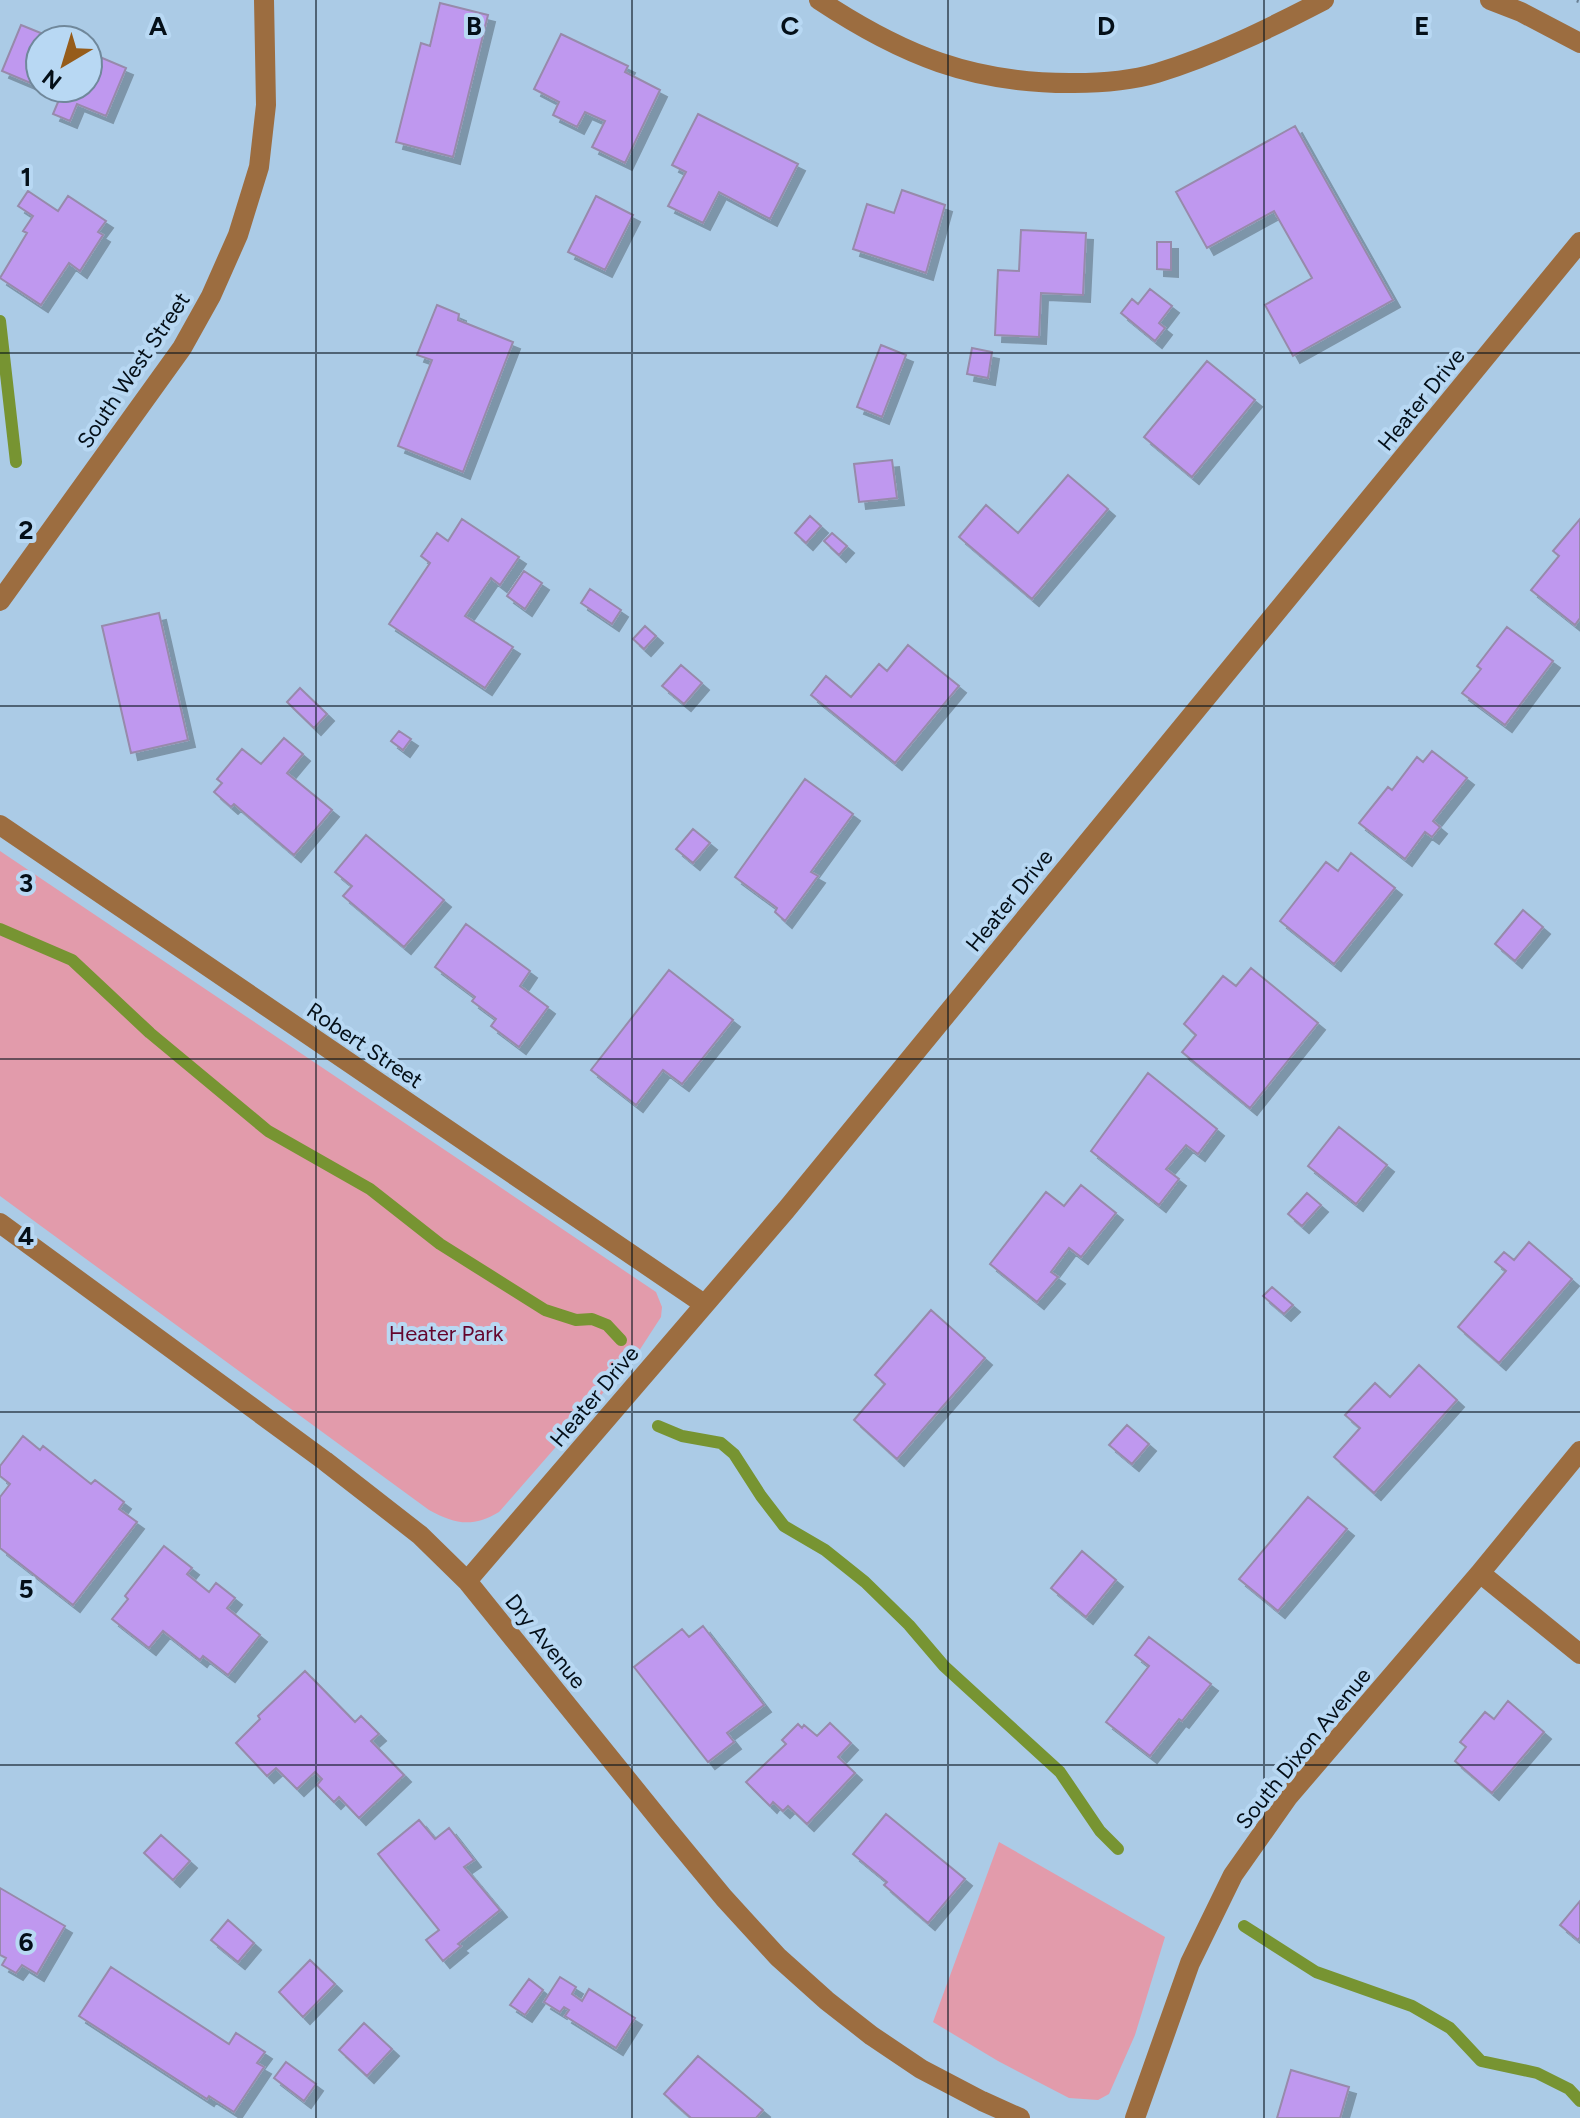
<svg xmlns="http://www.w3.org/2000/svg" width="1580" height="2118" font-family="Figtree,sans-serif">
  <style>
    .green { fill: #e29bab }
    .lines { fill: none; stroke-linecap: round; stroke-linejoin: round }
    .stream { stroke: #779432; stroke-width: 12 }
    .building { fill: #bf98ef; stroke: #978aab; stroke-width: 2; filter: url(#shadow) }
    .path { stroke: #687f93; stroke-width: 5; stroke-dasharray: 2 6; stroke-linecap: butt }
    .minor { stroke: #9c6d40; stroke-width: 20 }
    .grid { fill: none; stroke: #040f18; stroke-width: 2; stroke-opacity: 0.55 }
    .labels { text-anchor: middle; stroke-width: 8; stroke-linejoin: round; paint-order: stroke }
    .street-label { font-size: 22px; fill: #040f18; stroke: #b8d8f3 }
    .park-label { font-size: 22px; fill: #64052d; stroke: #b8d8f3 }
    .grid-label { font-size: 26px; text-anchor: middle; font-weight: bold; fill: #040f18; stroke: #b8d8f3; stroke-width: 8; stroke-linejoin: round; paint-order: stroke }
  </style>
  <defs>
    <filter id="shadow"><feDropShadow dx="7" dy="7" stdDeviation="0" flood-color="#0004"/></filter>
  </defs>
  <rect width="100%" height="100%" fill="#abcbe6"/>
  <!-- green -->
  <path class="green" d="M0 851 656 1292 662 1307 661 1317 637 1354 499 1512C472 1528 455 1524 429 1510L0 1196Z
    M999 1842 1165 1937 1135 2035 1109 2094 1098 2100 1069 2098 998 2061 933 2022Z"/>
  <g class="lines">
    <!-- stream -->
    <path class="stream" d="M0 321 16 462
      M0 929 72 960 150 1033 268 1131 370 1189 440 1244 545 1310 576 1320 592 1319 607 1325 621 1340
      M658 1426 682 1436 721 1443 734 1454 761 1496 784 1526 825 1550 865 1582 909 1625 944 1666 1060 1772 1100 1831 1118 1849
      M1244 1926 1316 1972 1412 2006 1450 2028 1481 2061 1537 2073 1569 2089 1580 2101"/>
  </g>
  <!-- building -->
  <path class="building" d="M440 3 488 15 453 157 396 142 421 43 430 46Z
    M21 25 58 40H40V87L2 71Z
    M561 34 628 66 625 72 660 90 625 163 592 147 605 121 585 112 577 127 553 115 559 102 534 89Z
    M88 52 126 68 106 116 77 104 70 121 53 114 61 95 43 88H88Z
    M698 114 798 164 770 219 719 192 703 223 668 206 686 172 672 165Z
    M1295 126 1393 300 1293 356 1265 305 1312 278 1274 211 1207 248 1176 192Z
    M902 190 945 205 926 273 853 249 867 204 894 213Z
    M28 191 58 211 68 196 106 221 98 232 103 235 80 271 69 263 41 305 0 278 27 233 23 231 33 216 18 206Z
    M596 196 633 215 605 270 568 252Z
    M1021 230 1086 233 1083 295 1041 293 1039 337 995 335 998 270 1019 271Z
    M1157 242H1171V270L1157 269Z
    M1150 289 1172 306 1159 323 1165 328 1155 341 1121 313 1132 299 1138 304Z
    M437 305 459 314 458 320 513 342 463 472 398 446 432 360 417 355Z
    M881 345 906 355 882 417 857 407Z
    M972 348 992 352 988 378 967 374Z
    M1207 361 1255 400 1192 477 1144 437Z
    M892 460 897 498 859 502 854 464Z
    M1068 475 1108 509 1032 599 959 537 986 505 1018 533Z
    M810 516 821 526 806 543 795 533Z
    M462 519 519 557 500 585 491 578 465 616 513 647 485 688 389 624 430 563 421 556 437 533 448 541Z
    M1580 519V618L1575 625 1531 590 1559 556 1553 551Z
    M832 533 847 546 839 555 824 541Z
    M524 571 542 583 525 609 507 596Z
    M590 589 621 610 612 624 581 603Z
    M159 613 188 740 131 753 102 626Z
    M645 626 656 636 644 649 633 639Z
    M1507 627 1553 661 1505 725 1462 693 1481 669 1477 666Z
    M908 645 959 686 895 763 811 695 826 676 851 697 879 664 887 671Z
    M681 665 702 683 684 704 662 686Z
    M300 688 327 714 314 728 287 702Z
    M399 731 411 739 403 750 391 741Z
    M284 738 303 754 287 773 332 810 294 855 234 804 231 807 214 792 222 783 217 779 242 749 261 764Z
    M1432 751 1467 778 1433 821 1440 827 1432 837 1425 832 1405 859 1359 823 1388 787 1392 790 1417 757 1423 762Z
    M805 779 853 814 811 872 818 876 785 921 775 912 777 908 735 877Z
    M693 829 710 843 693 863 676 849Z
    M366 835 444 900 404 947 343 896 352 886 335 872Z
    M1351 853 1395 888 1334 964 1280 921 1326 862 1338 871Z
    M1523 910 1543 927 1515 961 1495 944Z
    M466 924 530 971 520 986 548 1007 519 1047 491 1026 496 1019 472 1001 475 997 435 967Z
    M1251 968 1318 1023 1250 1108 1182 1052 1196 1035 1184 1024 1223 976 1236 986Z
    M669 970 733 1020 682 1084 663 1070 636 1105 591 1070Z
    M1148 1073 1217 1129 1198 1154 1186 1145 1166 1169 1179 1179 1159 1205 1091 1151Z
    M1339 1127 1387 1165 1356 1204 1308 1166Z
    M1081 1185 1116 1213 1081 1257 1069 1248 1051 1272 1058 1277 1037 1302 990 1264 1046 1192 1064 1206Z
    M1307 1193 1321 1205 1302 1226 1288 1214Z
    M1529 1242 1572 1279 1499 1363 1458 1327 1506 1271 1495 1262 1504 1252 1514 1260Z
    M1272 1287 1293 1305 1284 1314 1263 1296Z
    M931 1310 985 1358 897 1459 854 1420 885 1384 875 1375Z
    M1419 1365 1457 1400 1374 1493 1334 1457 1360 1428 1345 1415 1375 1383 1390 1397Z
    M1127 1425 1149 1444 1132 1464 1109 1445Z
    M23 1436 40 1450 43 1446 91 1484 95 1480 124 1502 119 1509 137 1522 73 1605 0 1548V1497L10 1484 0 1476V1466Z
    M1308 1497 1347 1529 1278 1611 1239 1579Z
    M164 1546 192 1568 187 1574 209 1592 216 1583 235 1598 227 1608 260 1635 228 1675 203 1656 200 1660 163 1631 149 1648 112 1619 128 1599 125 1596Z
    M1082 1551 1116 1580 1086 1617 1051 1588Z
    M703 1626 764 1705 727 1733 734 1742 708 1762 634 1667 682 1629 689 1637Z
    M1149 1637 1211 1684 1182 1721 1179 1719 1150 1756 1106 1722 1149 1666 1135 1655Z
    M305 1671 355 1722 361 1716 379 1734 371 1741 404 1775 359 1818 339 1797 334 1802 317 1785 322 1779 315 1772 297 1789 276 1768 267 1776 236 1743 260 1719 258 1716Z
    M1508 1701 1544 1732 1492 1793 1455 1761 1466 1747 1460 1742 1485 1712 1494 1719Z
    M830 1723 851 1743 838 1757 855 1773 807 1824 788 1806 783 1811 773 1802 770 1806 746 1782 786 1744 782 1740 798 1724 802 1728 804 1725 817 1736Z
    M886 1814 965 1879 928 1923 884 1885 887 1882 853 1854Z
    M419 1820 435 1839 449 1828 474 1860 464 1867 500 1910 458 1944 461 1946 443 1961 426 1940 439 1930 378 1854Z
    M161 1835 190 1861 173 1880 144 1853Z
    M0 1888 65 1926 37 1974 22 1965 16 1973 2 1965 6 1958 0 1955Z
    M1580 1901V1937L1578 1940 1560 1925Z
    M228 1920 254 1943 238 1962 211 1940Z
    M310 1960 335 1984 303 2017 279 1992Z
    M111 1967 229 2044 236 2033 265 2052 257 2063 264 2067 234 2112 209 2096 207 2099 79 2016Z
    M560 1977 576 1987 572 1994 582 2001 589 1989 635 2018 616 2048 565 2016 569 2010 564 2007 560 2012 544 2002Z
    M529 1979 543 1990 525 2015 510 2005Z
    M364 2023 392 2049 367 2076 339 2050Z
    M698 2056 763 2110 756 2118H691L664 2094Z
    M286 2062 316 2084 304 2101 274 2078Z
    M1291 2070 1349 2087 1340 2118H1277Z"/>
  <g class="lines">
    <!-- path -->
    <path class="path" d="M1577 0 1580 1"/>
    <!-- minor -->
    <path class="minor" d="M819 0C902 55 973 84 1074 83 1102 83 1130 81 1157 73 1216 55 1270 28 1324 0
      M1490 0 1521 12 1580 43
      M0 601 182 348 211 296 238 235 259 167 266 105 264 0
      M0 825 704 1304
      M0 1223 325 1461 420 1535 467 1581 667 1829 724 1898 778 1957 826 2000 872 2036 921 2069 982 2101 1020 2118
      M1480 1573 1580 1654
      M467 1581 786 1210 1580 242
      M1135 2118 1190 1963 1233 1875 1288 1797 1480 1573 1580 1451"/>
  </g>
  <!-- grid -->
  <path class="grid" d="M316 0V2118M632 0V2118M948 0V2118M1264 0V2118M0 353H1580M0 706H1580M0 1059H1580M0 1412H1580M0 1765H1580"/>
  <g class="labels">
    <!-- street labels -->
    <g class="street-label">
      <text transform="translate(133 370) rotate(-56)" y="8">South West Street</text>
      <text transform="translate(1421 399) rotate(-51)" y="8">Heater Drive</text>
      <text transform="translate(1009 900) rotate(-51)" y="8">Heater Drive</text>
      <text transform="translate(365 1045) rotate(34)" y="8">Robert Street</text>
      <text transform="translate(594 1396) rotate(-50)" y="8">Heater Drive</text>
      <text transform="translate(546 1641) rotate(51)" y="8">Dry Avenue</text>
      <text transform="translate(1303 1748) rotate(-51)" y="8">South Dixon Avenue</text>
    </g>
    <!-- park labels -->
    <g class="park-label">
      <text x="446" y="1341">Heater Park</text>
    </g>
  </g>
  <g class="grid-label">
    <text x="158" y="35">A</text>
    <text x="474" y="35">B</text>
    <text x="790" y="35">C</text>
    <text x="1106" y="35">D</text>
    <text x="1422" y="35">E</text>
    <text x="26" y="186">1</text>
    <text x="26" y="539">2</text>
    <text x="26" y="892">3</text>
    <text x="26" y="1245">4</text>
    <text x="26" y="1598">5</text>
    <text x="26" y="1951">6</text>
  </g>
  <!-- north arrow -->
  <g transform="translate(64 64) rotate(218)"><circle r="38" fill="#b8d8f3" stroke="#70889b" stroke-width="2"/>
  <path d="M0-6L14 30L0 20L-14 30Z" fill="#965c1a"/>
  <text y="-12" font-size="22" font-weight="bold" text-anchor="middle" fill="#040f18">N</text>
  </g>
</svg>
